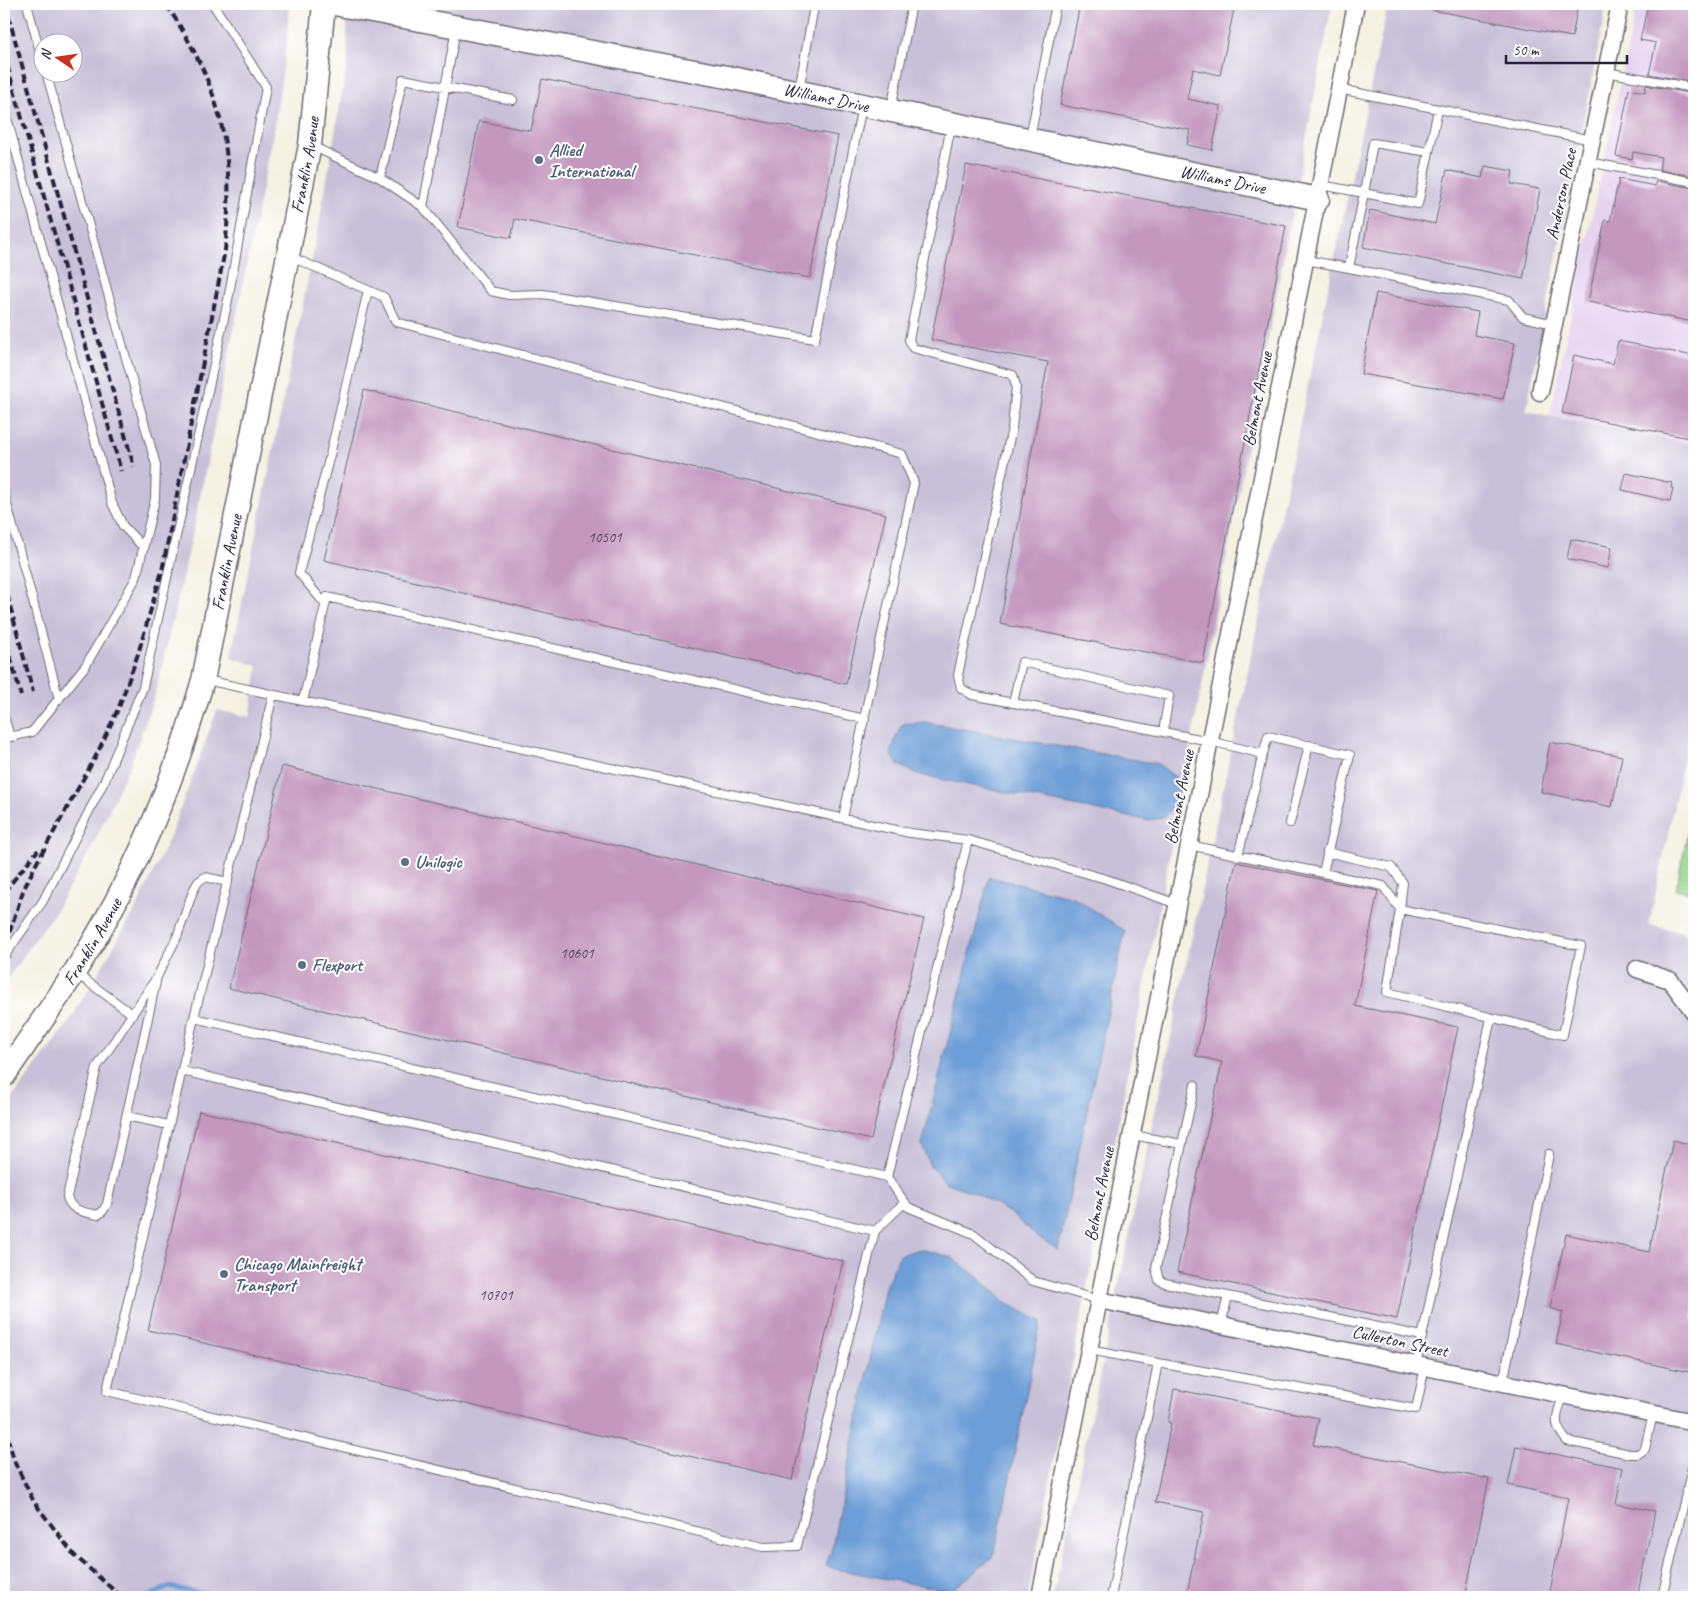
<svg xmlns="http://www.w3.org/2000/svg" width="1698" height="1601" font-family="Caveat,sans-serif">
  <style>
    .built { fill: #e6d3f0 }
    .industrial { fill: #c8c0d8; fill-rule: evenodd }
    .green { fill: #91d087; stroke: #5a7961 }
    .water { fill: #6e9ed7; stroke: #486089 }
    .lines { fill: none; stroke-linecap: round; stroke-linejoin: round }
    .stream { stroke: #6e9ed7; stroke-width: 5 }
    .building { fill: #c397be }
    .lane-casing { stroke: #6c6a75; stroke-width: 10 }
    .street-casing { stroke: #6c6a75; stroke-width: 19 }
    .secondary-casing { stroke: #6c6a75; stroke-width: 25 }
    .lane { stroke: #fff; stroke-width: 8 }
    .street { stroke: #fff; stroke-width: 16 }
    .secondary { stroke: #fff; stroke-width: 22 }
    .rail { stroke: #22223b; stroke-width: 4; stroke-dasharray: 8 4; stroke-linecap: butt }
    .service-dot { fill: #5c6f8a; stroke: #fff; stroke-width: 2 }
    .labels { text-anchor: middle; stroke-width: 4; stroke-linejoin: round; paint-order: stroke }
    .number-label { font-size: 15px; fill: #4a3f5c }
    .street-label { font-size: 18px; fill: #22223b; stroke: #fff }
    .service-label { font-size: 18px; font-weight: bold; fill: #4e5e75; stroke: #fff; text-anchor: start }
  </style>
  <rect width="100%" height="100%" fill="#fff"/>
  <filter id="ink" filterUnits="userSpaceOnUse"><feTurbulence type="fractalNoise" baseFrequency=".02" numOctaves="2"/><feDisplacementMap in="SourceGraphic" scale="10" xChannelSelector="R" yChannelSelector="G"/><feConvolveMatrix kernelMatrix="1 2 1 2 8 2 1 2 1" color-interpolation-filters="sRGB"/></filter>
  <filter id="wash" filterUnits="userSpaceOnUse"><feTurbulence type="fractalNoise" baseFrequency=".0096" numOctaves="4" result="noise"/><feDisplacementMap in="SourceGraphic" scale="20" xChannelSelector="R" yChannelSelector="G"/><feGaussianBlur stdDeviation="1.12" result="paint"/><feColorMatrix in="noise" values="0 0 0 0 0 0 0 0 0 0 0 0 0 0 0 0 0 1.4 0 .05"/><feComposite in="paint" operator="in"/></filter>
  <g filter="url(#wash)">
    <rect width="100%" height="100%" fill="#f4f1e1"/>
    <!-- built -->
    <path class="built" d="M1637 4H1694V445L1550 415Z"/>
    <!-- industrial -->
    <path class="industrial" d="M4 4H289L287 42 273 134 192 537 155 695 130 765 90 851 54 913 7 979 4 995ZM42 42H72V72H42Z
      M346 4H1332L1028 1597H4V1109L69 1022 136 909 171 834 217 710 250 717 258 666 231 657 318 229 348 59Z
      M1388 4H1607L1526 411 1694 445V709L1649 925 1694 935V1597H1053Z"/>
    <!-- green -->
    <path class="green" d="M1694 802V893L1676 889Z"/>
    <!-- water -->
    <path class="water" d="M924 722 1158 764 1174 776 1179 789C1170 812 1171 819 1145 820L920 775 899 765 891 755 896 736 903 724Z
      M989 877 1073 897 1125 931 1058 1250 1035 1235 1010 1213 976 1193 946 1183 930 1166 922 1145Z
      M920 1249 951 1257 981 1280 1008 1304 1041 1321 994 1556 951 1591 835 1569 826 1565 831 1552 885 1287 900 1255Z"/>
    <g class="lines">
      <!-- stream -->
      <path class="stream" d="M148 1597 169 1587 220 1597"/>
    </g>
    <g id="blocks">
      <!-- building -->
      <path class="building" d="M1080 4H1235L1220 75 1193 69 1187 99 1221 106 1212 150 1187 145 1190 130 1060 105Z
        M1432 4H1578L1572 37 1432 10Z
        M1648 4H1694V82L1649 74 1656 43 1640 40Z
        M542 79 838 136 810 278 515 219 511 238 458 227 479 121 531 131Z
        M1646 85 1694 94V176L1659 170 1661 157 1633 152 1632 159 1616 156 1629 89 1645 92Z
        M966 165 1286 226 1203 663 1000 624 1048 362 931 340Z
        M1485 166 1513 171 1511 184 1540 189 1523 279 1363 247 1370 210 1435 224 1447 170 1482 178Z
        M1619 179 1655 186 1656 181 1694 188V322L1588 302 1605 220 1610 221Z
        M1376 293 1478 312 1474 335 1515 343 1503 399 1361 374Z
        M1618 341 1694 356V439L1562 413 1574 355 1613 364Z
        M364 390 886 514 846 684 324 560Z
        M1626 473 1672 483 1671 488H1673L1670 501 1622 490Z
        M1571 539 1612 547 1608 568 1567 559Z
        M1550 742 1622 756 1612 807 1541 792Z
        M282 766 924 919 871 1140 229 988Z
        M1236 862 1378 891 1355 1006 1458 1027 1397 1319 1177 1272 1222 1062 1196 1056Z
        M199 1111 843 1261 792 1480 148 1330Z
        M1673 1140 1694 1145V1373L1556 1344 1563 1312 1550 1308 1566 1234 1649 1252Z
        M1174 1389 1319 1418 1313 1445 1489 1479 1465 1597H1186L1204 1512 1155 1502 1171 1423 1168 1422Z
        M1516 1446 1623 1468 1616 1504 1655 1511 1637 1597H1549L1568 1498 1508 1485Z"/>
    </g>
  </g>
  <g filter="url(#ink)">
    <use href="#blocks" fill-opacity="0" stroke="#6c6a75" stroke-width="1"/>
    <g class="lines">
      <defs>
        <path id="lane" d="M27 4 42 59
          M1606 72 1694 88
          M1339 89 1592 140
          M799 90 814 6 802 4
          M4 107 112 503 123 526 144 548
          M891 109 912 4
          M951 126 909 340 913 348 1013 375 1016 386 1012 428 958 675 961 688 972 695 1210 741 1263 754 1268 736 1350 755 1323 873 1189 845
          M1030 138 1056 4
          M312 146 380 178 423 207 491 291 509 295 543 294 815 339 862 106
          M1429 152 1418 204 1364 193 1349 268 1509 300 1523 317 1554 324
          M1588 162 1694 182
          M380 178 403 79 513 100
          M1321 185 1364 193 1373 143 1429 152 1438 109
          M423 207 456 29
          M289 256 384 297 396 322 902 454 914 483 843 818
          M1306 260 1349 268
          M4 493 59 699
          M325 604 299 573 330 455 368 290
          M206 680 910 833 968 840 1106 879 1177 904
          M273 695 194 1018 887 1177 968 840
          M303 701 327 597 865 719
          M1013 703 1022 662 1169 696 1163 732
          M4 716 10 737 32 732 86 665 136 578 155 499 156 465 46 72
          M1290 823 1309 745
          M1238 856 1263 754
          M1323 873 1383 886 1400 909 1403 883 1391 867 1327 852
          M1400 909 1581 946 1563 1035 1387 992Z
          M4 957 43 901 105 780 143 687 228 300 266 87 213 4
          M77 974 132 1014
          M157 977 97 1067 67 1197C71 1212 85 1212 98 1215L103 1211 107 1204 157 977 177 937 193 891 198 882 205 877 228 882
          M194 1018 107 1391 763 1547 797 1546 875 1231 905 1202
          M182 1071 875 1231
          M126 1116 169 1125
          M1132 1135 1182 1144 1156 1268 1159 1280 1165 1283 1422 1336
          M1182 1144 1195 1085
          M887 1177 908 1207 974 1234 1033 1281 1099 1300
          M1221 1325 1228 1296
          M1089 1350 1158 1363 1111 1597
          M1158 1363 1416 1409 1425 1367
          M1416 1365 1491 1018
          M1503 1383 1549 1154
          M1563 1395C1557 1417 1551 1422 1567 1441L1630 1454H1638L1645 1449 1653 1414
          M1662 1597 1694 1459"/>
        <path id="street" d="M1540 392 1620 4
          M1637 969 1670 980 1694 1012
          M1099 1300 1694 1422
          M1040 1597 1356 4"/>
        <g id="secondary">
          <path id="s1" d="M334 4 727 77 1318 199"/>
          <path id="s2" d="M4 1076C38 1025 75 976 104 923 147 846 179 764 203 680L310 145 324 4"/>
        </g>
      </defs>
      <!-- lane casing -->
      <use href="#lane" class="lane-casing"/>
      <!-- street casing -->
      <use href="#street" class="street-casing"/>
      <!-- secondary casing -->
      <use href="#secondary" class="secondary-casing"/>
      <!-- lane -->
      <use href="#lane" class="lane"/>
      <!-- street -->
      <use href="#street" class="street"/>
      <!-- secondary -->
      <use href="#secondary" class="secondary"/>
      <!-- rail -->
      <path class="rail" d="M5 4 134 467
        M4 54 121 471
        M4 583 33 692
        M4 633 21 696
        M4 892 38 850
        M4 956 8 937 23 891 35 866 96 756 119 707 138 654 162 571 225 250C229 210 231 168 222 128 213 83 191 42 166 4
        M4 1426 15 1463 34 1502 74 1555 117 1593 125 1597"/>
    </g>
  </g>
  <!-- markers -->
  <g class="service-dot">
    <circle cx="539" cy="160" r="5"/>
    <circle cx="405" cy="862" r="5"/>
    <circle cx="302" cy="965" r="5"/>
    <circle cx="224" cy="1274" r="5"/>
  </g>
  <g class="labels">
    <!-- number labels -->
    <g class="number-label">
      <text x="605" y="542">10501</text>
      <text x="577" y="958">10601</text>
      <text x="496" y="1300">10701</text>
    </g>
    <!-- street labels -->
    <g class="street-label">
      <text dy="6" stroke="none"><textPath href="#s1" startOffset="501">Williams Drive</textPath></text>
      <text dy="6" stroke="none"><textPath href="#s2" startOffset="971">Franklin Avenue</textPath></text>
      <text dy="6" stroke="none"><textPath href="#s1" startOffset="906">Williams Drive</textPath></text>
      <text transform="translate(1561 194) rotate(-78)" y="6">Anderson Place</text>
      <text transform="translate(1257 399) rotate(-79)" y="6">Belmont Avenue</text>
      <text dy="6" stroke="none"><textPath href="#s2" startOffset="566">Franklin Avenue</textPath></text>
      <text transform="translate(1179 797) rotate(-79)" y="6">Belmont Avenue</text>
      <text dy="6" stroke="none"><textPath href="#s2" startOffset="161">Franklin Avenue</textPath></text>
      <text transform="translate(1099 1194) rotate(-79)" y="6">Belmont Avenue</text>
      <text transform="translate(1400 1341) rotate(12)" y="6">Cullerton Street</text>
    </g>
    <!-- service labels -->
    <g class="service-label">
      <text x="549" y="156">Allied<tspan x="549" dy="21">International</tspan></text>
      <text x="415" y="868">Unilogic</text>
      <text x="312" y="971">Flexport</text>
      <text x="234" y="1270">Chicago Mainfreight<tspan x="234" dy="21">Transport</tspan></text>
    </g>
  </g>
  <!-- margin -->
  <rect width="1698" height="1601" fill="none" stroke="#fff" stroke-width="20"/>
  <!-- north arrow -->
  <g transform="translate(58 58) rotate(283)"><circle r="24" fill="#ffffff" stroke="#a7a7b1"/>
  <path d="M0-4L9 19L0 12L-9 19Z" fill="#c8321e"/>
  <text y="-8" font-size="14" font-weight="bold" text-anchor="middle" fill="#22223b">N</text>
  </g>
  <!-- scale -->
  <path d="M1506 55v8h121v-8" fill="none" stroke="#22223b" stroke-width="2.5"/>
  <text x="1513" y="55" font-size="15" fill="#22223b" stroke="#ffffff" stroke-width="4" paint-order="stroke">50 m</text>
</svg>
